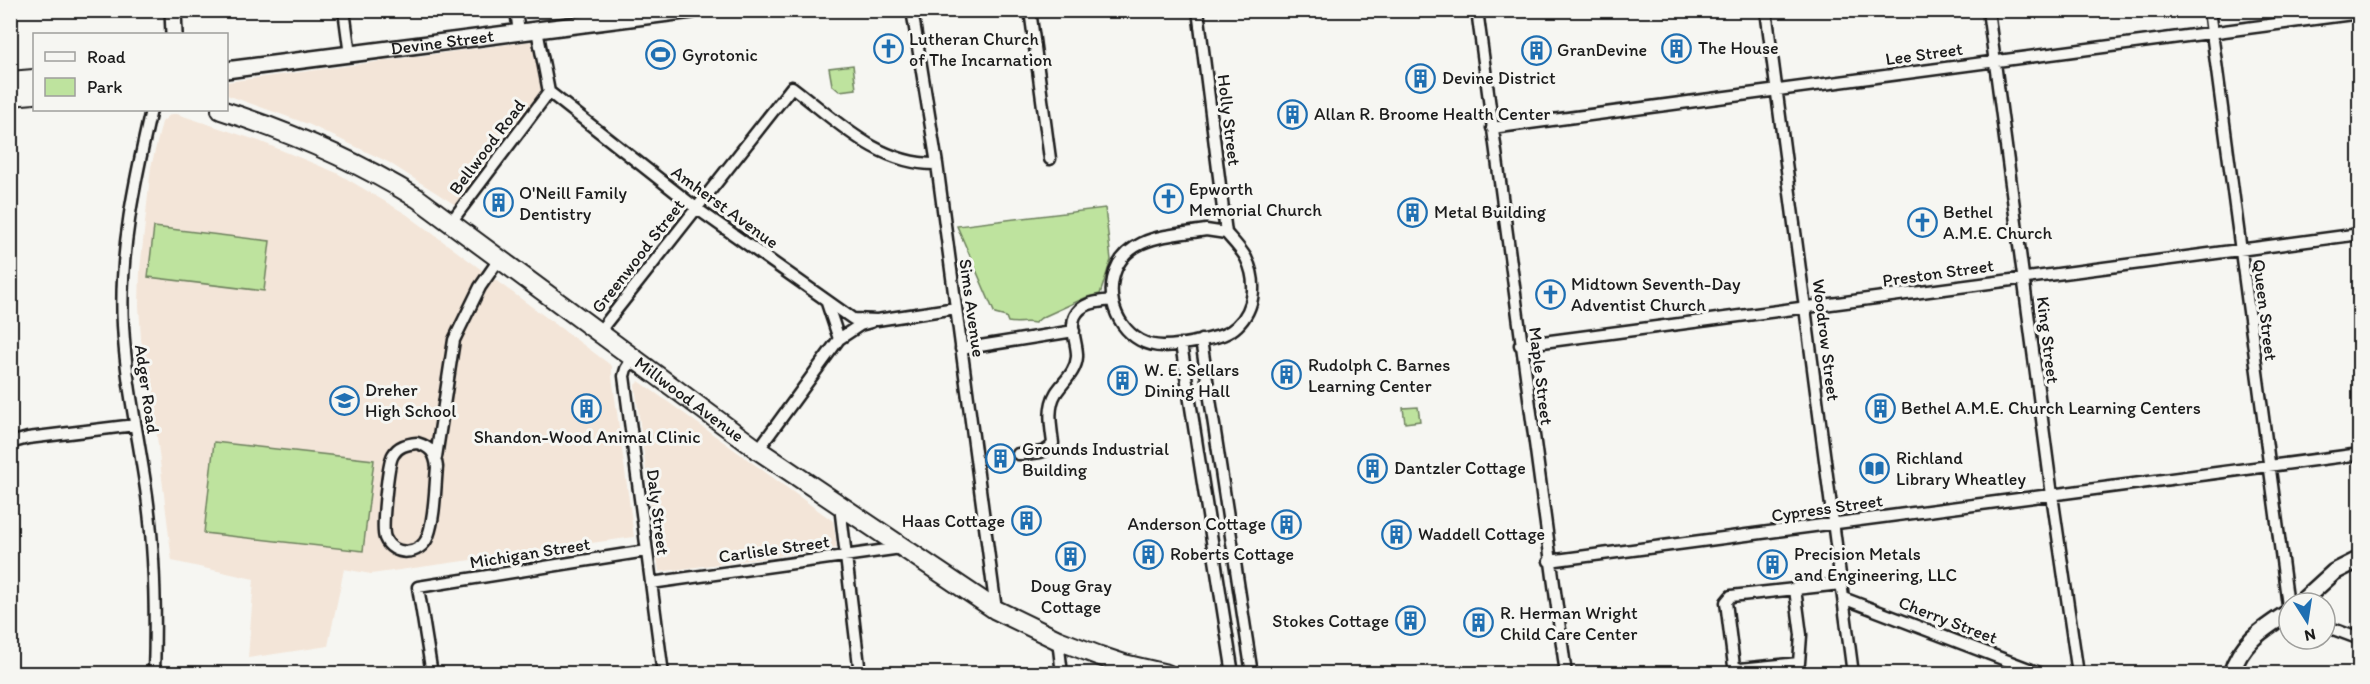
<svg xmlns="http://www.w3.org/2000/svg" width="2370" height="684" font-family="Itim,sans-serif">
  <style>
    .built { fill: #f3e5d8 }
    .green { fill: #bee39e; stroke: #6d805d; stroke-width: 1.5 }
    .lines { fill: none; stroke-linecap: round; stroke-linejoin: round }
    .street-casing { stroke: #1c1c1c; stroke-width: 15 }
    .secondary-casing { stroke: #1c1c1c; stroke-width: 20 }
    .primary-casing { stroke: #1c1c1c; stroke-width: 22 }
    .street { stroke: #f6f6f2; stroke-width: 10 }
    .secondary { stroke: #f6f6f2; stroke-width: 15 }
    .primary { stroke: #f6f6f2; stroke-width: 18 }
    .labels { text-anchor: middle; stroke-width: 6; stroke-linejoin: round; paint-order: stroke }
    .poi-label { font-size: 18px; fill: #1c1c1c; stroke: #f6f6f2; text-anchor: start }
    .street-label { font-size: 18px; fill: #1c1c1c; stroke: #f6f6f2 }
  </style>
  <rect width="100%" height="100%" fill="#f6f6f2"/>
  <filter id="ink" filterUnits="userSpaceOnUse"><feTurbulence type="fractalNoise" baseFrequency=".0167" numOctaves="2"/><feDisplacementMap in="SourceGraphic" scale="12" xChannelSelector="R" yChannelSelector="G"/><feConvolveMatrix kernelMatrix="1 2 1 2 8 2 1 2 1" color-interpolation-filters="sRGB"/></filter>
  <g filter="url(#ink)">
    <!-- built -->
    <path class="built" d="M532 41 543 94 457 206 388 162 308 124 227 95 226 82Z
      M171 114H177L259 141 337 173 406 214 612 366V376L634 537 371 574 344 569 328 646 248 658 254 579 172 561 155 420 141 339 139 305 140 270 151 167 162 122Z
      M639 381 833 521 837 548 659 572 635 385Z"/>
    <!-- green -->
    <path class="green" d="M853 65 856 89 839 91 832 85 829 68Z
      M1105 208 1111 260 1100 294 1087 297 1041 318 1035 323C1025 321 1018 324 1008 322L1006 317 995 314 957 226Z
      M154 227 270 241 264 291 148 277Z
      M1418 407 1420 421 1405 423 1403 408Z
      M214 442 374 460 363 551 204 533Z"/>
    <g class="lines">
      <defs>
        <path id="street" d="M344 10 350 55
          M516 10 519 33
          M912 10 937 164 996 610
          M1030 10 1050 159
          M1198 10 1226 233
          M1477 10 1566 674
          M1766 10 1853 674
          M1988 10 2052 495 2078 674
          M2209 10 2289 613
          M537 30 549 92 696 208 853 319 877 320 956 308
          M151 110C135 180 119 252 123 325 126 383 139 439 147 496 155 555 156 614 154 674
          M1492 128 2360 13
          M451 222 549 92
          M1206 230 1226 233C1233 241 1241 249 1246 258 1257 280 1256 308 1237 326 1228 335 1216 337 1204 340 1191 343 1177 346 1163 346 1129 346 1106 311 1113 279 1122 235 1170 236 1206 230Z
          M826 300 839 339
          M599 332 792 87C836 120 878 165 937 164
          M1201 340 1252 674
          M1181 344 1233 674
          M1520 345 2360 234
          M961 349 1074 331
          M633 358 626 369 624 376 663 674
          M10 443 28 438 135 425
          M417 443C431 447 435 453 437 467 435 487 435 517 428 536 421 556 393 557 385 538 381 529 388 463 393 455 398 446 407 444 417 443Z
          M758 450 839 339 860 325 871 322
          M1018 454C1030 453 1047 455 1053 443 1051 427 1047 408 1056 393 1063 382 1076 372 1077 357 1078 345 1069 328 1075 316 1082 302 1098 302 1111 300
          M436 457 454 340 480 287 500 258
          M840 506 860 674
          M1549 561 2360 454
          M651 583 901 548
          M1795 589 1801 635 1799 663 1740 669 1734 666 1726 602 1731 596C1768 592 1805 588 1841 584
          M1843 598 2042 674
          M2325 626 2360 639
          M1058 640 1062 674
          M432 674 418 587 646 551"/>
        <g id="secondary">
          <path d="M173 10 174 34"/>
          <path id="s1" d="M226 70 692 10"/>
          <path d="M2300 603 2334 572 2360 559"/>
          <path d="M2231 674C2241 642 2263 629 2289 612"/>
        </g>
        <g id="primary">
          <path d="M10 81 34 79"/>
          <path d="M10 96 34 94"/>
          <path id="s2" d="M221 110C290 132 355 160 417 198L758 450 996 610 1058 640 1100 656 1124 664 1167 674"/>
        </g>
      </defs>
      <!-- street casing -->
      <use href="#street" class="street-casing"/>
      <!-- secondary casing -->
      <use href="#secondary" class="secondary-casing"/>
      <!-- primary casing -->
      <use href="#primary" class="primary-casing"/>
      <!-- street -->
      <use href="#street" class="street"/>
      <!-- secondary -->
      <use href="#secondary" class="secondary"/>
      <!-- primary -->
      <use href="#primary" class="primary"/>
    </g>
  </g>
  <!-- icons -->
  <defs>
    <symbol id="building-ring" viewBox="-11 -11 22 22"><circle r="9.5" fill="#f6f6f2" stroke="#1f6fb2" stroke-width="1.5"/><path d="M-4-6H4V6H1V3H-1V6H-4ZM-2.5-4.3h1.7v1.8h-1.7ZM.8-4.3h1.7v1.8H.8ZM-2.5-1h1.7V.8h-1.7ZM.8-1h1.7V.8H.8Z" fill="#1f6fb2"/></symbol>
    <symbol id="church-ring" viewBox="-11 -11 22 22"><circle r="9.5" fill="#f6f6f2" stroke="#1f6fb2" stroke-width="1.5"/><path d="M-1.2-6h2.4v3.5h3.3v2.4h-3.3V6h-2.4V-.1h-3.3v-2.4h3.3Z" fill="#1f6fb2"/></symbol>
    <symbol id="stadium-ring" viewBox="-11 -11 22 22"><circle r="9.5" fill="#f6f6f2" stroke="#1f6fb2" stroke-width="1.5"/><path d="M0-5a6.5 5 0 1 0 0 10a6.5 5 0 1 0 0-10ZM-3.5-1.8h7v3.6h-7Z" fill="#1f6fb2"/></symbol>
    <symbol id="school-ring" viewBox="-11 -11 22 22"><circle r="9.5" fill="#f6f6f2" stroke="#1f6fb2" stroke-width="1.5"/><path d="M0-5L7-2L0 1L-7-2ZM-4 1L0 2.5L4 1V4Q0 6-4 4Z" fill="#1f6fb2"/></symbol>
    <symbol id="library-ring" viewBox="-11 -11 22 22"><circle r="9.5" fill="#f6f6f2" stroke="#1f6fb2" stroke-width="1.5"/><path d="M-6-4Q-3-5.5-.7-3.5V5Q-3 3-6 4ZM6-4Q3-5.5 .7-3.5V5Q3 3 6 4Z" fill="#1f6fb2"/></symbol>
  </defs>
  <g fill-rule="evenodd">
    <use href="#building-ring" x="1660" y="32" width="33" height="33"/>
    <use href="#church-ring" x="872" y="32" width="33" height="33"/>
    <use href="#building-ring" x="1520" y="34" width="33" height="33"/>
    <use href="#stadium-ring" x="644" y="38" width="33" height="33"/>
    <use href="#building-ring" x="1404" y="62" width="33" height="33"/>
    <use href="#building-ring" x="1276" y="98" width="33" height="33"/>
    <use href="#church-ring" x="1152" y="182" width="33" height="33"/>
    <use href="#building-ring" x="482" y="186" width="33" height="33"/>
    <use href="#building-ring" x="1396" y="196" width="33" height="33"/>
    <use href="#church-ring" x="1906" y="206" width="33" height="33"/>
    <use href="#church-ring" x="1534" y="278" width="33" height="33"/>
    <use href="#building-ring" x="1270" y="358" width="33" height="33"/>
    <use href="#building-ring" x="1106" y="364" width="33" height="33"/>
    <use href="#school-ring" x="328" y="384" width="33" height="33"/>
    <use href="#building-ring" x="570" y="392" width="33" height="33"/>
    <use href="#building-ring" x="1864" y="392" width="33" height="33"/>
    <use href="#building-ring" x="984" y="442" width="33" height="33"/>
    <use href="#building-ring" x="1356" y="452" width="33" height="33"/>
    <use href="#library-ring" x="1858" y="452" width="33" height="33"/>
    <use href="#building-ring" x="1010" y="504" width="33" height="33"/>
    <use href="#building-ring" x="1270" y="508" width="33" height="33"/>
    <use href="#building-ring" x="1380" y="518" width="33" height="33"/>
    <use href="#building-ring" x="1132" y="538" width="33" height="33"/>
    <use href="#building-ring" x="1054" y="540" width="33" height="33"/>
    <use href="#building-ring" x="1756" y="548" width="33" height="33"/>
    <use href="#building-ring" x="1394" y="604" width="33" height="33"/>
    <use href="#building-ring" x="1462" y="606" width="33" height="33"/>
  </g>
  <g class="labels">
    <!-- poi labels -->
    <g class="poi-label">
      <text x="909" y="45">Lutheran Church<tspan x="909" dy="21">of The Incarnation</tspan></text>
      <text x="1698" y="54">The House</text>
      <text x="1557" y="56">GranDevine</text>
      <text x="682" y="61">Gyrotonic</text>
      <text x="1442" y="84">Devine District</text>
      <text x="1314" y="120">Allan R. Broome Health Center</text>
      <text x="1189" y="195">Epworth<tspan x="1189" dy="21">Memorial Church</tspan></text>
      <text x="519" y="199">O'Neill Family<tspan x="519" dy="21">Dentistry</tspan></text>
      <text x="1434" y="218">Metal Building</text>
      <text x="1943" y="218">Bethel<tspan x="1943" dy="21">A.M.E. Church</tspan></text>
      <text x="1571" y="290">Midtown Seventh-Day<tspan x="1571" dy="21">Adventist Church</tspan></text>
      <text x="1308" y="371">Rudolph C. Barnes<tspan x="1308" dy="21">Learning Center</tspan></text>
      <text x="1144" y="376">W. E. Sellars<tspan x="1144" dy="21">Dining Hall</tspan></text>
      <text x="365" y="396">Dreher<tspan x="365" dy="21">High School</tspan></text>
      <text x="1901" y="414">Bethel A.M.E. Church Learning Centers</text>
      <text x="587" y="443" text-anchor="middle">Shandon-Wood Animal Clinic</text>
      <text x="1022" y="455">Grounds Industrial<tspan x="1022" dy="21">Building</tspan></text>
      <text x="1896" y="464">Richland<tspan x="1896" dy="21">Library Wheatley</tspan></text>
      <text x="1394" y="474">Dantzler Cottage</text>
      <text x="1005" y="527" text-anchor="end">Haas Cottage</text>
      <text x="1266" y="530" text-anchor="end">Anderson Cottage</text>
      <text x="1418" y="540">Waddell Cottage</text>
      <text x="1170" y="560">Roberts Cottage</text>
      <text x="1794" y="560">Precision Metals<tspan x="1794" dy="21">and Engineering, LLC</tspan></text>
      <text x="1071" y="592" text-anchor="middle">Doug Gray<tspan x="1071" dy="21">Cottage</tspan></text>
      <text x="1500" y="619">R. Herman Wright<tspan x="1500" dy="21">Child Care Center</tspan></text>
      <text x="1389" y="627" text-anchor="end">Stokes Cottage</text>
    </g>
    <!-- street labels -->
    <g class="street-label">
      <text dy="6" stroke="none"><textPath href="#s1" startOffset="218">Devine Street</textPath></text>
      <text transform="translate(1924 54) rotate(-8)" y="6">Lee Street</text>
      <text transform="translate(1229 120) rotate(83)" y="6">Holly Street</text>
      <text transform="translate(487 147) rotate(-53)" y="6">Bellwood Road</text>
      <text transform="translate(725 207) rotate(36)" y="6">Amherst Avenue</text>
      <text transform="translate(638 256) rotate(-52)" y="6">Greenwood Street</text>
      <text transform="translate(1938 273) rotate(-8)" y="6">Preston Street</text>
      <text transform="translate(972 308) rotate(82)" y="6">Sims Avenue</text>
      <text transform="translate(2265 310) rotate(83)" y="6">Queen Street</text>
      <text transform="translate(1826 340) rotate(83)" y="6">Woodrow Street</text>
      <text transform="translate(2048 340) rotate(83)" y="6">King Street</text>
      <text transform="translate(1541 376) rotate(83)" y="6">Maple Street</text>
      <text transform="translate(147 389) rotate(82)" y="6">Adger Road</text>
      <text dy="6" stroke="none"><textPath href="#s2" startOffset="554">Millwood Avenue</textPath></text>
      <text transform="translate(1827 508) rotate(-8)" y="6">Cypress Street</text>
      <text transform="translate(658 512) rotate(83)" y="6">Daly Street</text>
      <text transform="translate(774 549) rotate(-8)" y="6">Carlisle Street</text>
      <text transform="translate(530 553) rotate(-9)" y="6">Michigan Street</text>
      <text transform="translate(1948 620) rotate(21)" y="6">Cherry Street</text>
    </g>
  </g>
  <!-- margin -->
  <rect width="2370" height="684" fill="none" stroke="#f6f6f2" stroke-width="36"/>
  <rect x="18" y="18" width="2334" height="648" fill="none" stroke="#1c1c1c" stroke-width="2" filter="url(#ink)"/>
  <!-- legend -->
  <rect x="33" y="33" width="195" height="78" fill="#f6f6f2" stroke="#9f9f9c" stroke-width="1.5"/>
  <rect x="45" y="52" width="30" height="9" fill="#f6f6f2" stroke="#9f9f9c" stroke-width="1.5"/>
  <text x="87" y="63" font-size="18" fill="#1c1c1c">Road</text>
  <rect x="45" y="78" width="30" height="18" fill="#bee39e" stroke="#9f9f9c" stroke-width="1.5"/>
  <text x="87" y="93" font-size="18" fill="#1c1c1c">Park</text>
  <!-- north arrow -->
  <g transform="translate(2307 621) rotate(168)"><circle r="28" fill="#f6f6f2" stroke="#9f9f9c" stroke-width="1.5"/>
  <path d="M0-4.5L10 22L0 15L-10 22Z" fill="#1f6fb2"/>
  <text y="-9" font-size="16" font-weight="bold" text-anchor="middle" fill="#1c1c1c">N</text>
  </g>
</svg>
